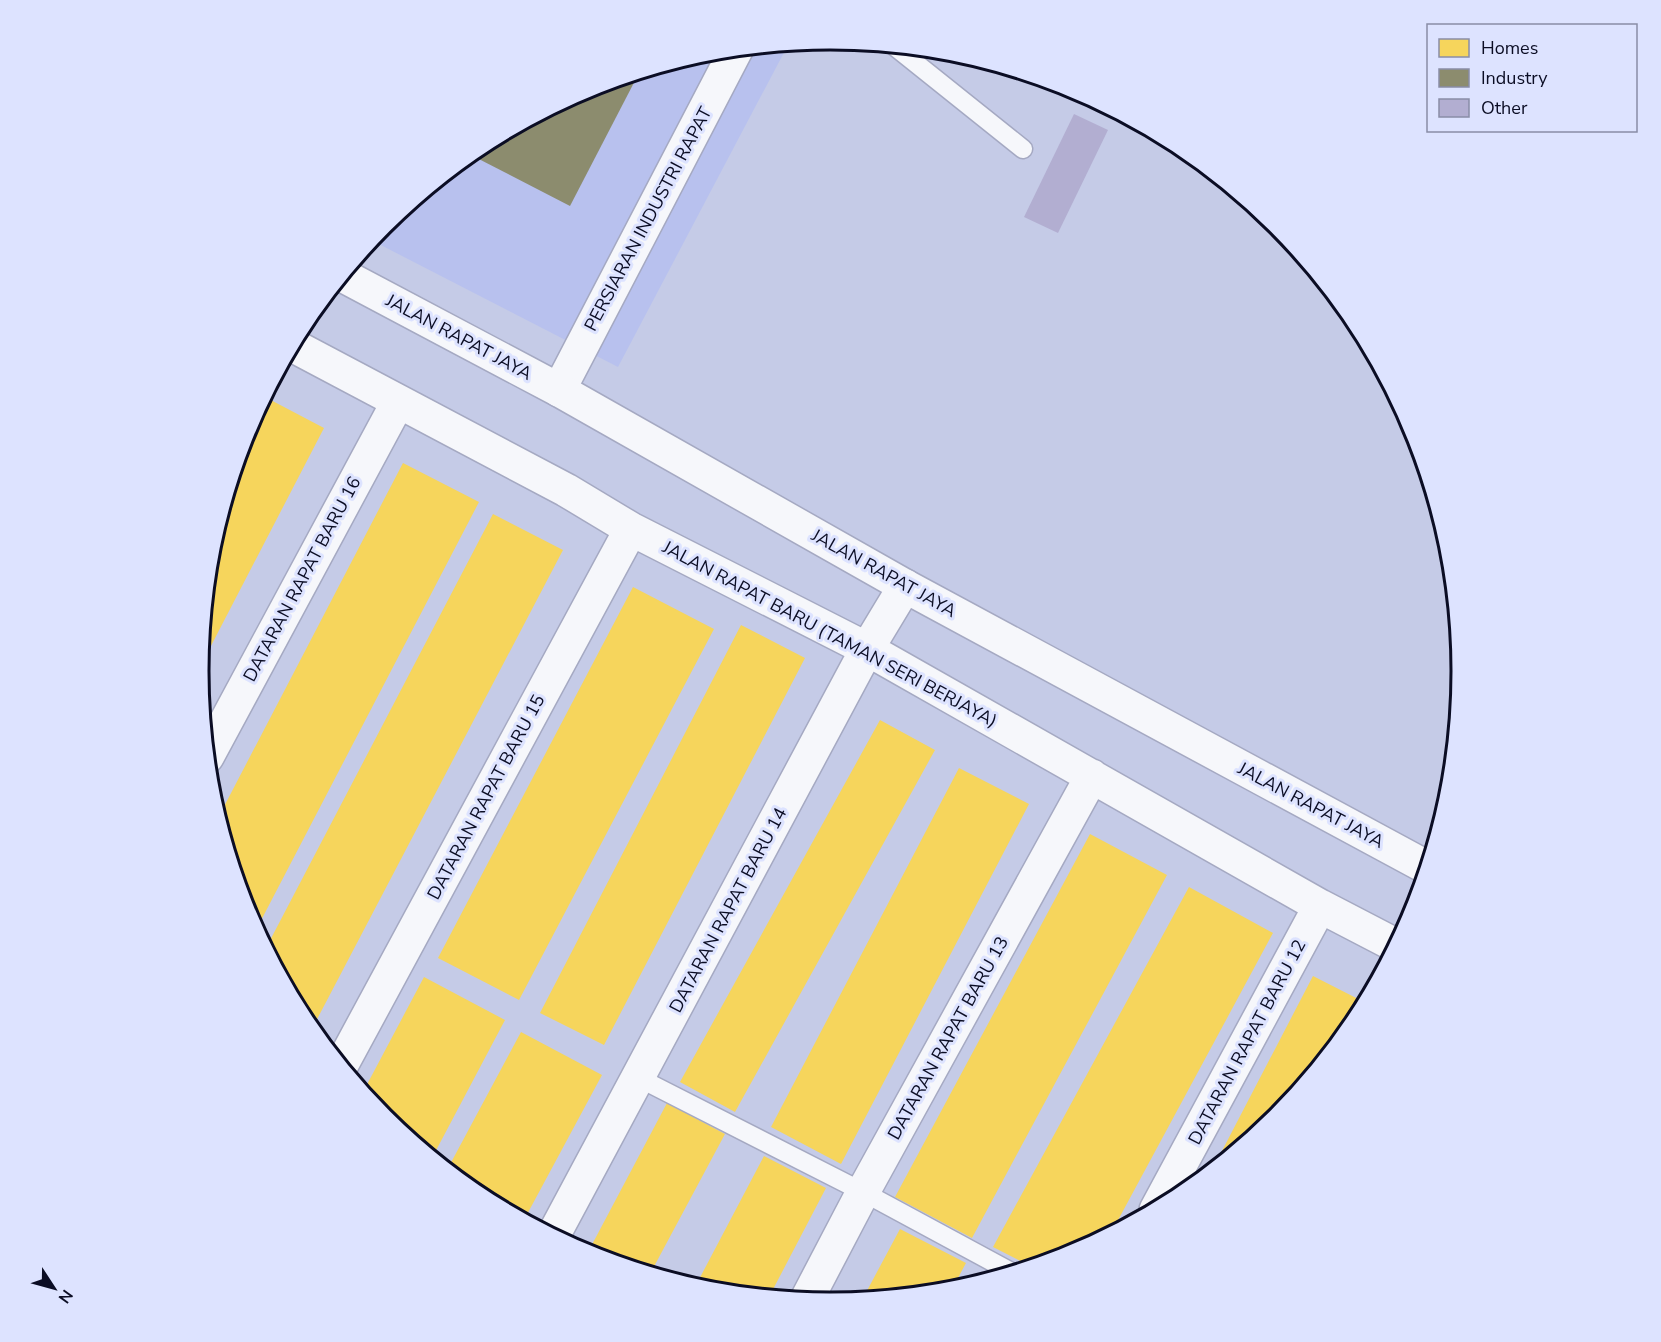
<svg xmlns="http://www.w3.org/2000/svg" width="1661" height="1342" font-family="'Nunito Sans',sans-serif">
  <style>
    .built { fill: #b8c1ee }
    .homes { fill: #f6d55c }
    .industry { fill: #8c8c6e }
    .building { fill: #b2aed1 }
    .lines { fill: none; stroke-linecap: round; stroke-linejoin: round }
    .lane-casing { stroke: #a5a9c2; stroke-width: 21 }
    .street-casing { stroke: #a5a9c2; stroke-width: 36 }
    .secondary-casing { stroke: #a5a9c2; stroke-width: 36 }
    .lane { stroke: #f6f7fb; stroke-width: 18 }
    .street { stroke: #f6f7fb; stroke-width: 33 }
    .secondary { stroke: #f6f7fb; stroke-width: 33 }
    .labels { text-anchor: middle; stroke-width: 6; stroke-linejoin: round; paint-order: stroke }
    .street-label { font-size: 18px; fill: #0b0d24; stroke: #dde3ff }
    .rim { fill: none; stroke: #0b0d24; stroke-width: 3 }
  </style>
  <rect width="100%" height="100%" fill="#c5cbe7"/>
  <!-- built -->
  <path class="built" d="M789 43 618 367 371 240 384 224 480 145 589 87 708 51Z"/>
  <!-- homes -->
  <path class="homes" d="M265 397 324 428 199 669 211 547 245 433Z
    M403 463 479 502 256 930 246 913 218 818Z
    M493 514 563 550 314 1025 304 1020 266 948Z
    M633 587 714 629 519 1000 438 958Z
    M741 625 805 658 604 1045 540 1013Z
    M880 720 935 750 735 1112 680 1082Z
    M959 768 1029 804 841 1164 771 1127Z
    M1090 834 1167 875 972 1238 895 1197Z
    M1189 887 1273 933 1110 1235 1072 1255 1032 1267 993 1247Z
    M1313 976 1366 1003 1356 1022 1277 1118 1211 1172Z
    M424 977 505 1020 432 1158 383 1118 363 1092Z
    M521 1032 602 1075 524 1220 479 1196 447 1170Z
    M667 1103 725 1134 650 1274 587 1254Z
    M764 1156 826 1188 769 1297 707 1291 695 1287Z
    M900 1229 966 1263 951 1291 862 1300Z"/>
  <!-- industry -->
  <path class="industry" d="M638 72 639 73 570 206 469 154 480 145 589 87Z"/>
  <!-- building -->
  <path class="building" d="M1074 114 1108 130 1058 233 1024 217Z"/>
  <g class="lines">
    <defs>
      <path id="lane" d="M893 45 1023 149
        M639 1078 863 1192 1013 1273"/>
      <path id="street" d="M292 345 566 490 631 529 867 649 1320 906 1397 946
        M559 390 737 48
        M207 757 398 402
        M341 1066 631 529
        M1156 1210 1320 906
        M553 1236 867 649 905 586
        M806 1301 863 1192 1092 776"/>
      <path id="secondary" d="M342 275 559 390 905 586 1428 868"/>
    </defs>
    <!-- lane casing -->
    <use href="#lane" class="lane-casing"/>
    <!-- street casing -->
    <use href="#street" class="street-casing"/>
    <!-- secondary casing -->
    <use href="#secondary" class="secondary-casing"/>
    <!-- lane -->
    <use href="#lane" class="lane"/>
    <!-- street -->
    <use href="#street" class="street"/>
    <!-- secondary -->
    <use href="#secondary" class="secondary"/>
  </g>
  <g class="labels">
    <!-- street labels -->
    <g class="street-label">
      <text transform="translate(648 219) rotate(-62)" y="6">PERSIARAN INDUSTRI RAPAT</text>
      <text transform="translate(459 337) rotate(28)" y="6">JALAN RAPAT JAYA</text>
      <text transform="translate(884 573) rotate(29)" y="6">JALAN RAPAT JAYA</text>
      <text transform="translate(302 579) rotate(-62)" y="6">DATARAN RAPAT BARU 16</text>
      <text transform="translate(830 634) rotate(28)" y="6">JALAN RAPAT BARU (TAMAN SERI BERJAYA)</text>
      <text transform="translate(486 797) rotate(-62)" y="6">DATARAN RAPAT BARU 15</text>
      <text transform="translate(1311 805) rotate(28)" y="6">JALAN RAPAT JAYA</text>
      <text transform="translate(728 910) rotate(-62)" y="6">DATARAN RAPAT BARU 14</text>
      <text transform="translate(948 1038) rotate(-61)" y="6">DATARAN RAPAT BARU 13</text>
      <text transform="translate(1247 1042) rotate(-62)" y="6">DATARAN RAPAT BARU 12</text>
    </g>
  </g>
  <!-- crop -->
  <path d="M0 0H1661V1342H0ZM209 671a621 621 0 1 1 1242 0a621 621 0 1 1-1242 0Z" fill="#dde3ff" fill-rule="evenodd"/>
  <path class="rim" d="M209 671a621 621 0 1 1 1242 0a621 621 0 1 1-1242 0Z"/>
  <!-- legend -->
  <rect x="1427" y="24" width="210" height="108" fill="#dde3ff" stroke="#898da7" stroke-width="1.5"/>
  <rect x="1439" y="39" width="30" height="18" fill="#f6d55c" stroke="#898da7" stroke-width="1.5"/>
  <text x="1481" y="54" font-size="18" fill="#0b0d24">Homes</text>
  <rect x="1439" y="69" width="30" height="18" fill="#8c8c6e" stroke="#898da7" stroke-width="1.5"/>
  <text x="1481" y="84" font-size="18" fill="#0b0d24">Industry</text>
  <rect x="1439" y="99" width="30" height="18" fill="#b2aed1" stroke="#898da7" stroke-width="1.5"/>
  <text x="1481" y="114" font-size="18" fill="#0b0d24">Other</text>
  <!-- north arrow -->
  <g transform="translate(54 1288) rotate(126)" stroke="#dde3ff" stroke-width="4.5" paint-order="stroke">
  <path d="M0-4.5L10 22L0 15L-10 22Z" fill="#0b0d24"/>
  <text y="-9" font-size="16" font-weight="bold" text-anchor="middle" fill="#0b0d24">N</text>
  </g>
</svg>
